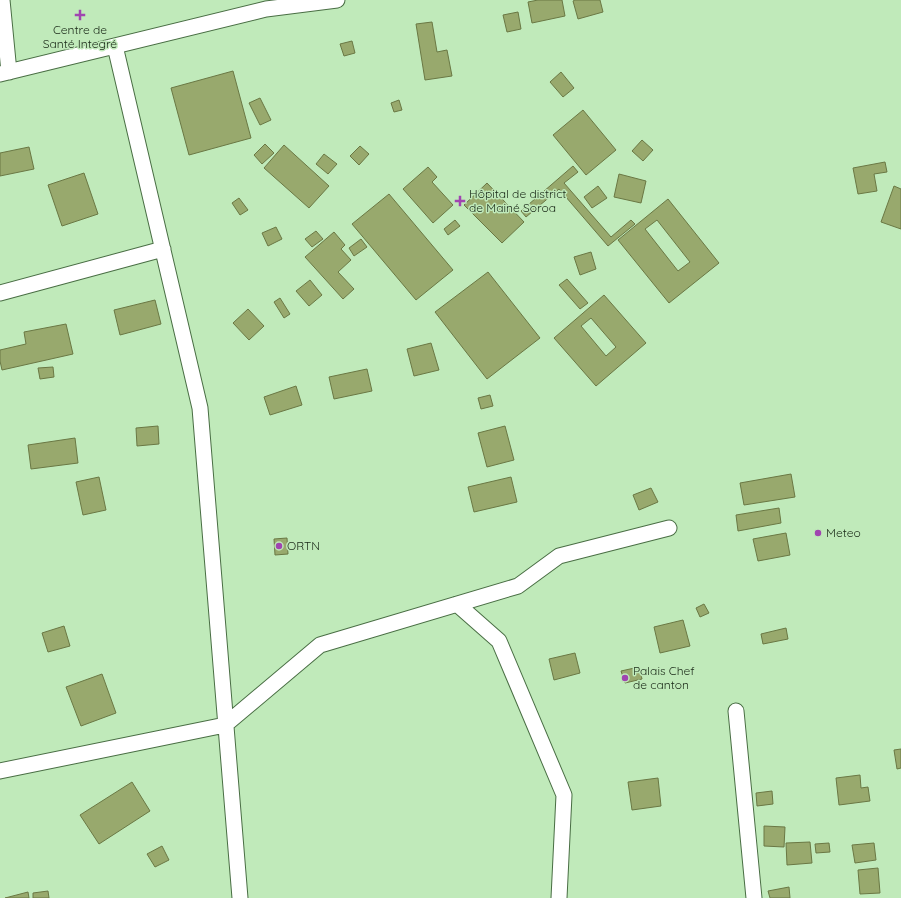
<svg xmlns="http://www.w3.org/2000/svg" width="901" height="898" font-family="Quicksand,sans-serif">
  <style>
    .building { fill: #98a96d; stroke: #6a7844; fill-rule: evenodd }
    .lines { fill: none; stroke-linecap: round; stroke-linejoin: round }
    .minor-casing { stroke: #496e44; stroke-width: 17 }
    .minor { stroke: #fff; stroke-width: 15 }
    .poi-dot { fill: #a045b0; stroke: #c0eaba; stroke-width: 1.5 }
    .labels { text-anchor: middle; stroke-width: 3; stroke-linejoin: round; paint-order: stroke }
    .poi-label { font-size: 12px; fill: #192817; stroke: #c0eaba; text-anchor: start }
  </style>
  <rect width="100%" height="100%" fill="#c0eaba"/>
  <!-- building -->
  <path class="building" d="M538 0H562L565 16 532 23 528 2Z
    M575 0H600L603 12 578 19 573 1Z
    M518 12 521 29 507 32 503 15Z
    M432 22 437 52 447 50 452 76 425 80 416 24Z
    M352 41 355 53 344 56 340 44Z
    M233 71 251 138 189 155 171 88Z
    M561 72 574 88 563 97 550 82Z
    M260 98 271 120 260 125 249 103Z
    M399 100 402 110 394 112 391 103Z
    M583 110 616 150 586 175 553 135Z
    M642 140 653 150 643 161 632 151Z
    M265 144 274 153 262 164 254 155Z
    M284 145 329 186 309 208 264 168Z
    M360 146 369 154 359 165 350 156Z
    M29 147 34 169 0 176V153Z
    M324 154 337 164 328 174 316 164Z
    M885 162 887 172 874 174 877 191 858 194 853 168Z
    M573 166 578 172 564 183 611 237 631 220 635 224 608 246 559 189 526 217 521 211Z
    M428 167 437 177 432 182 453 205 433 223 403 189Z
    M84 173 98 214 62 226 48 185Z
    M619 174 646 181 641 203 614 197Z
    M487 183 524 222 502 243 464 205Z
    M598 186 607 198 592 208 584 197Z
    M894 186 901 189V229L881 222Z
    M389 194 453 270 416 300 352 224Z
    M239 198 248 210 240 215 232 203Z
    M668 199 719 263 669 303 618 240ZM657 220 690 262 678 271 645 229Z
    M455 220 460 226 448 235 444 229Z
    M276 227 282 239 268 246 262 233Z
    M316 231 323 239 312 247 305 239Z
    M334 232 345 245 341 249 351 260 338 272 354 289 343 299 305 257Z
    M361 239 367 247 354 256 349 248Z
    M591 252 596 269 580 275 574 257Z
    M488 272 540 338 487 379 435 312Z
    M567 279 588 303 580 309 559 285Z
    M310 280 322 295 309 306 296 291Z
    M604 295 646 343 596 386 554 338ZM591 318 616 347 606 356 581 326Z
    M280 298 290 314 284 318 274 302Z
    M155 300 161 324 120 335 114 310Z
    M248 309 264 326 249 340 233 323Z
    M66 324 73 354 2 370 0 361V350L26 344 24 332Z
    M431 343 439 370 414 376 407 349Z
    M53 367 54 377 40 379 38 368Z
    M367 369 372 391 334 399 329 377Z
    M296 386 302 405 270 415 264 397Z
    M490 395 493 406 481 409 478 398Z
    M158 426 159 444 137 446 136 428Z
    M505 426 514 460 487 467 478 433Z
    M75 438 78 463 31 469 28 445Z
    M791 474 795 497 744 505 740 483Z
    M99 477 106 510 83 515 76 482Z
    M511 477 517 502 474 512 468 487Z
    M651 488 658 502 639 510 633 495Z
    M779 508 781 523 738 531 736 515Z
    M786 533 790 555 758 561 753 539Z
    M287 538 288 554 275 555 274 539Z
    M704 604 709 613 700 617 696 608Z
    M683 620 690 646 660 653 654 627Z
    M64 626 70 646 48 652 42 633Z
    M786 628 788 639 763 644 761 634Z
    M575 653 580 673 554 680 549 659Z
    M639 667 642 679 625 683 621 671Z
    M102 674 116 713 81 726 66 687Z
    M901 749V768L897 769 894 750Z
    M860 775 861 788 868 787 870 801 839 805 836 778Z
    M658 778 661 806 632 810 628 782Z
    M132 782 150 811 99 844 80 815Z
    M772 791 773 804 757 806 756 793Z
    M764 826 785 827 784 847 764 846Z
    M810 842 812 863 787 865 786 843Z
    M829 843 830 852 816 853 815 844Z
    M874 843 876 860 855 863 852 845Z
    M162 846 169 860 155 867 147 854Z
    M878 868 880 893 860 894 858 870Z
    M789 887 790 898H770L768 891Z
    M48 891 49 898H33V893Z
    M28 892 29 898H5Z"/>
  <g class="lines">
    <defs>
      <path id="minor" d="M2 0 9 72
        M115 46 200 408 240 898
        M0 74 266 9 337 0
        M0 293 163 249
        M457 604 499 641 564 795 559 898
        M736 711 754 898
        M0 771 225 725 320 645 518 586 559 556 669 528"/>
    </defs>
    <!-- minor casing -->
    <use href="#minor" class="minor-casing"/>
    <!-- minor -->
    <use href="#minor" class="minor"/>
  </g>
  <!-- markers -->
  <g class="poi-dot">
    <path d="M78 9h4v4h4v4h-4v4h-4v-4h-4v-4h4z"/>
    <path d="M458 195h4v4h4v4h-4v4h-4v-4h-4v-4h4z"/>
    <circle cx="818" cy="533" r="4"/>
    <circle cx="279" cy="546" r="4"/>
    <circle cx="625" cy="678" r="4"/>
  </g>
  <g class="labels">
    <!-- poi labels -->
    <g class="poi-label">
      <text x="80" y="34" text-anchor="middle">Centre de<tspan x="80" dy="14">Santé Integré</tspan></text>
      <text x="469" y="198">Hôpital de district<tspan x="469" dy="14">de Mainé Soroa</tspan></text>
      <text x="826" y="537">Meteo</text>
      <text x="287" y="550">ORTN</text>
      <text x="633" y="675">Palais Chef<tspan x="633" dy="14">de canton</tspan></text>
    </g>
  </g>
</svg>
